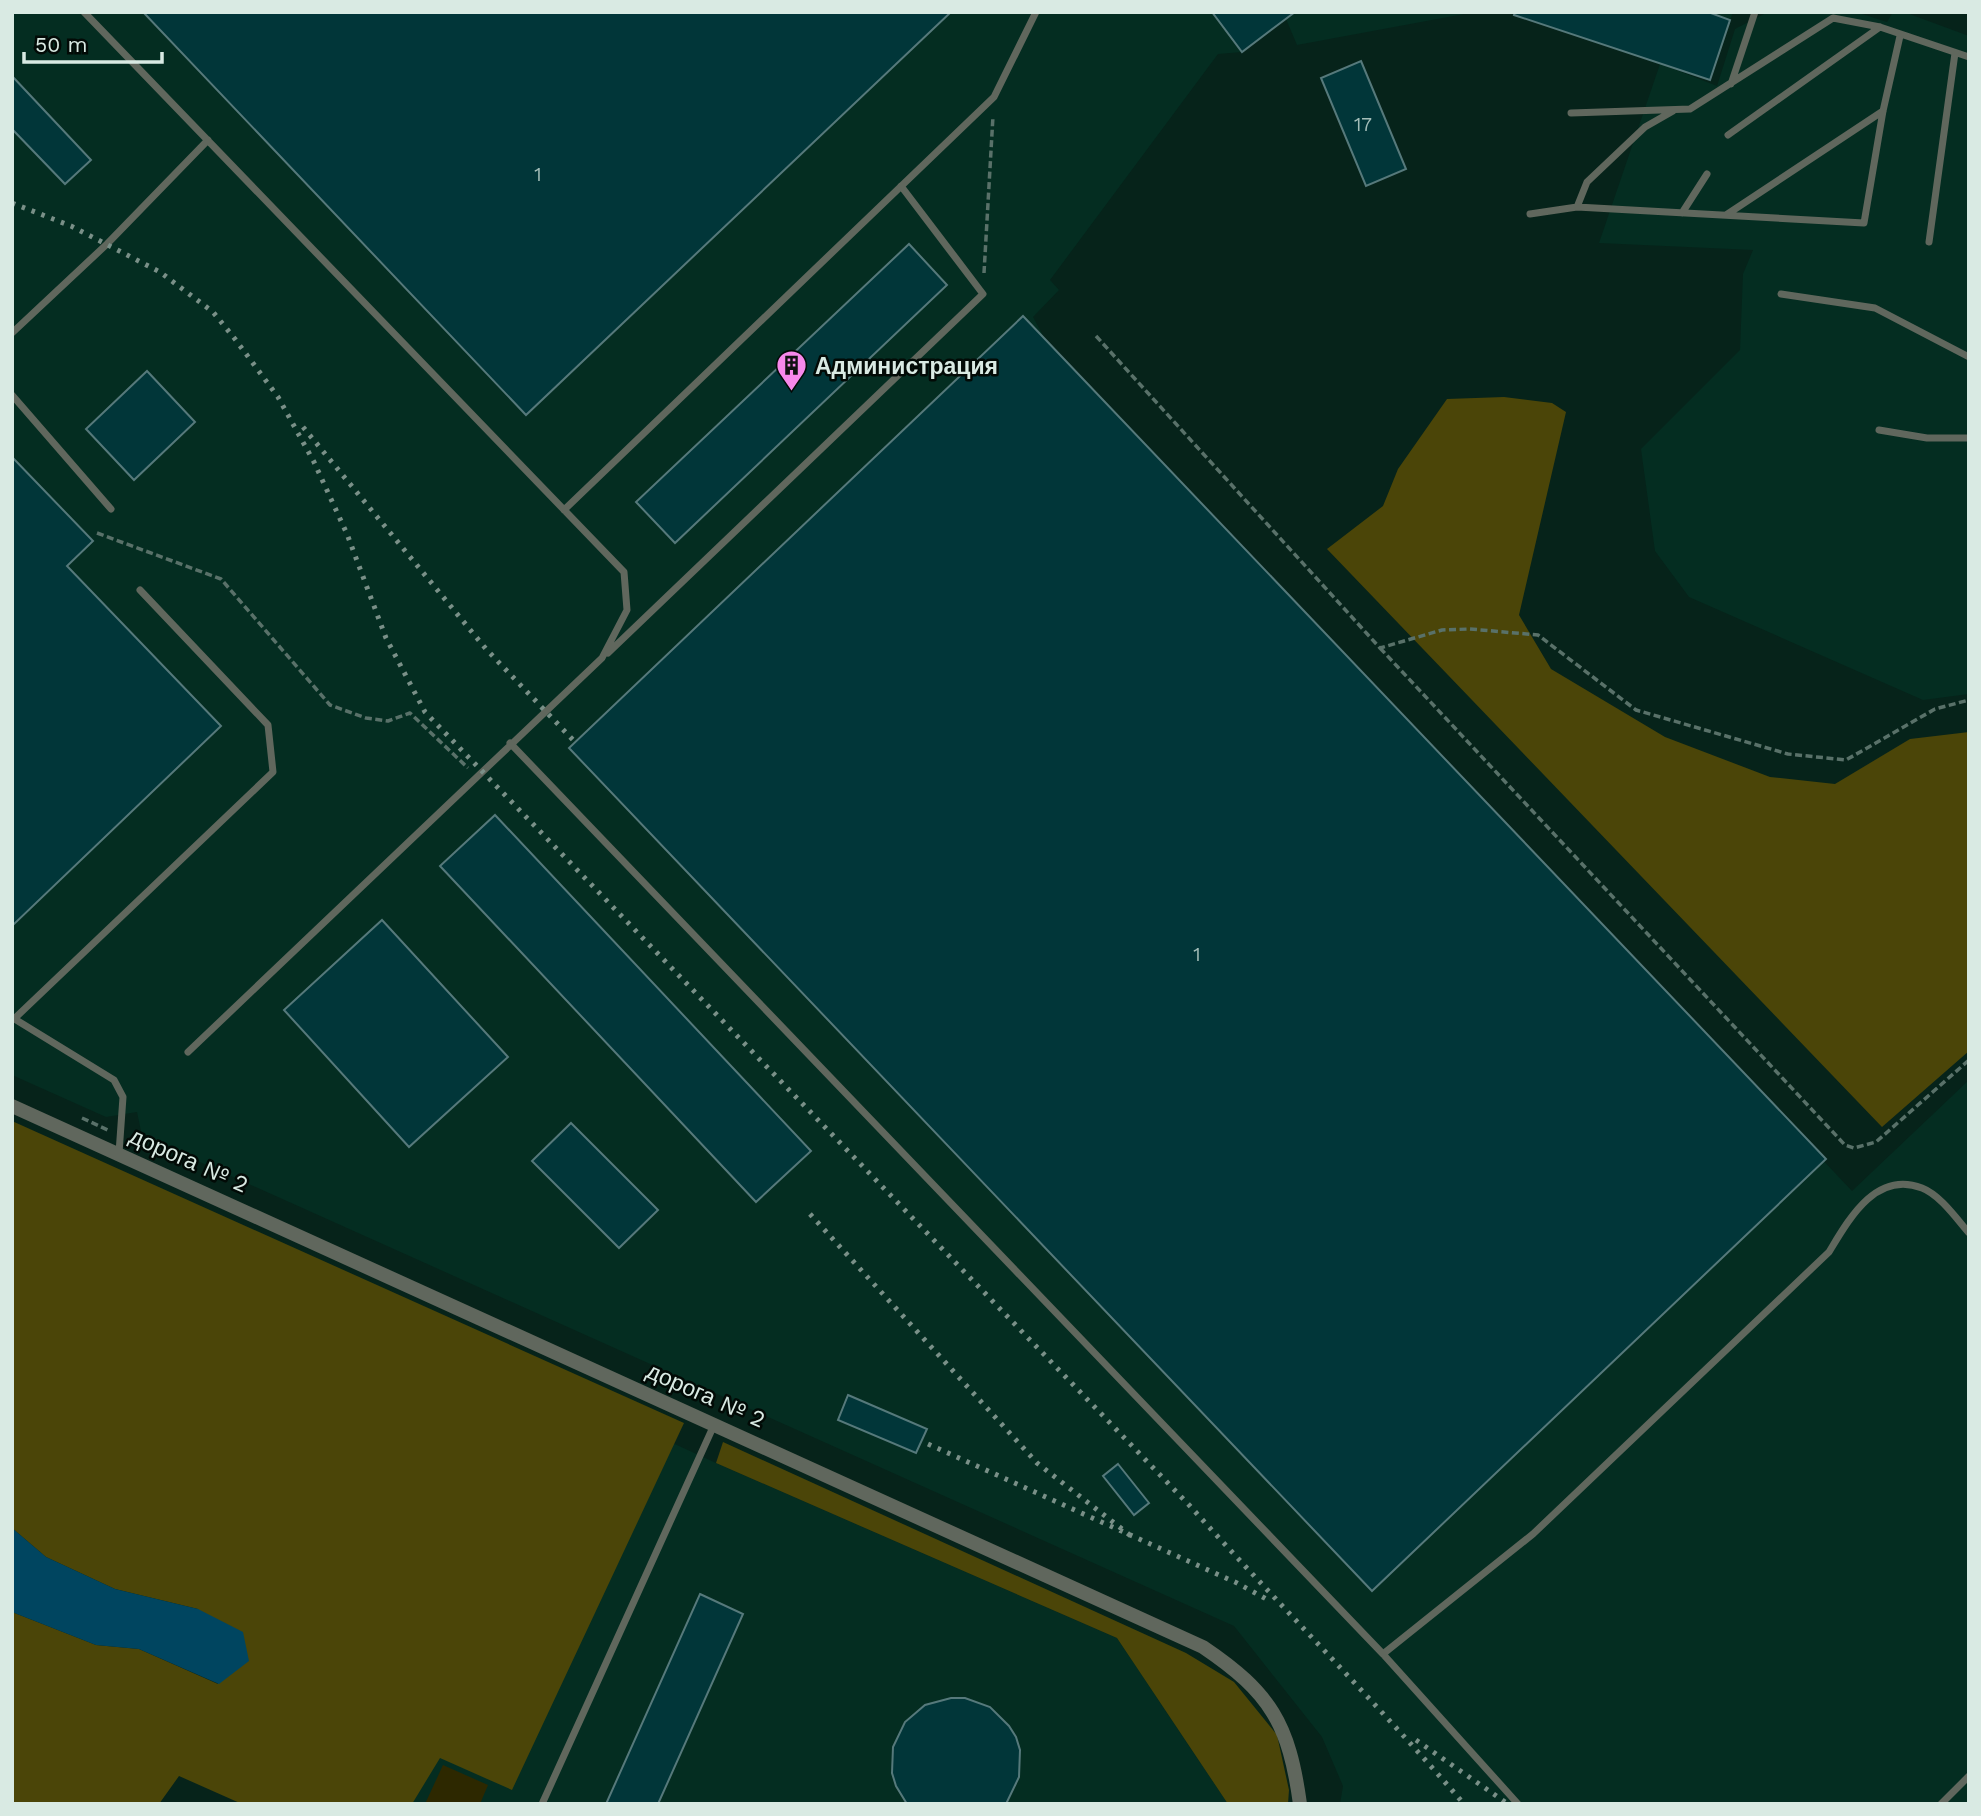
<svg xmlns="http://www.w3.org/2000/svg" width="1981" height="1816" font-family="'Work Sans',sans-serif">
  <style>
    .built { fill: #042d21 }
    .green { fill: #2d2800 }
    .forest { fill: #4b4508 }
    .water { fill: #004560 }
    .building { fill: #013639; stroke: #56797b; stroke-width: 2 }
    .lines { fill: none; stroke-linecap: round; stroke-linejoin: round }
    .path { stroke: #597169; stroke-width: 3.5; stroke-dasharray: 7 3.5; stroke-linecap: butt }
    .lane { stroke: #60675d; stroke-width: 7 }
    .street { stroke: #60675d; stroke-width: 14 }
    .rail { stroke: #7a9088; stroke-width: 5; stroke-dasharray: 3.5 7; stroke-linecap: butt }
    .labels { text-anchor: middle; stroke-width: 5; stroke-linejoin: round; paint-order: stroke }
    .number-label { font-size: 19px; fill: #a3bdb8 }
    .poi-label { font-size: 23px; font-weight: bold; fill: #d9eae3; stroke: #020a06; text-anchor: start }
    .street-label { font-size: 23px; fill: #d9eae3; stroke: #020a06 }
  </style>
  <rect width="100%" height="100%" fill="#06231a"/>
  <!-- built -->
  <path class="built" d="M12 12H1475L1297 45 1286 19 1242 52 1218 54 1050 280 1059 290 1033 317 1045 339 1852 1191 1969 1080V1804H1340L1343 1786 1322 1737 1234 1626 142 1136 137 1112 106 1117 12 1075Z
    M1506 12H1733L1710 80 1661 64 1717 86 1735 29 1768 12H1856L1887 22 1893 12H1904L1969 36V694L1923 700 1689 597 1655 551 1641 449 1740 350 1743 274 1753 250 1599 243 1660 64Z
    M499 1363 716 1463 1117 1638 1228 1804H290Z"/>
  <!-- green -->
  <path class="green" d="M443 1765 488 1785 480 1804H425Z"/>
  <!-- forest -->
  <path class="forest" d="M1504 397 1552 403 1566 412 1519 615 1551 669 1665 737 1770 777 1835 784 1910 739 1969 732V1051L1882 1127 1327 549 1383 506 1398 469 1447 399Z
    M12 1121 684 1423 512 1790 440 1758 412 1804H242L179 1776 159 1804H12V1612L96 1645 139 1649 218 1684 198 1609 115 1589 46 1557 12 1528Z
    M723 1442 1186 1653 1234 1682 1277 1735 1289 1790 1288 1804H1228L1117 1638 716 1463Z"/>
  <!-- water -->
  <path class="water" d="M12 1528 46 1557 115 1589 198 1609 243 1632 249 1661 219 1684 139 1649 96 1645 12 1612Z"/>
  <!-- building -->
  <path class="building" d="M143 12H951L526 415Z
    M1212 12H1295L1242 52Z
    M1515 12H1708L1730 20 1710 80 1514 15Z
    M1361 61 1406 169 1366 186 1321 78Z
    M12 76 91 160 65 184 12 129Z
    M909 244 947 285 675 543 636 502Z
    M1023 316 1826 1159 1372 1591 569 748Z
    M147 371 195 422 134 480 86 429Z
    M12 457 93 541 67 566 221 726 12 926Z
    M495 815 811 1151 756 1202 440 866Z
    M382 920 508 1057 409 1147 284 1010Z
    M571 1123 658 1210 619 1248 532 1161Z
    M848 1395 927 1429 916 1453 838 1420Z
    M1118 1464 1149 1503 1134 1515 1103 1476Z
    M700 1594 743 1614 658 1804H606Z
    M951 1698H965L990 1707 1009 1726 1016 1737 1020 1750 1019 1777 1006 1804H907L896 1786 892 1773 893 1747 905 1722 925 1705Z"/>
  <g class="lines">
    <!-- path -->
    <path class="path" d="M984 273 993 116
      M1096 336 1380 648 1442 630 1470 629 1538 635 1636 710 1788 754 1846 760 1935 709 1969 700
      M97 533 221 579 330 705 366 718 388 721 410 713 468 768
      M1380 648 1845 1145 1854 1148 1876 1142 1969 1060
      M82 1118 110 1131"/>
    <!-- lane -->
    <path class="lane" d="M84 12 624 572 627 610 602 658 188 1052
      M1731 84 1755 12
      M1571 113 1690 109 1833 18 1880 27 1969 57
      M1728 135 1880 27
      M1577 207 1587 182 1645 127 1673 111
      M1682 213 1707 174
      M1530 214 1577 207 1864 223 1883 111 1900 36
      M1726 215 1883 111
      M1929 242 1955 53
      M1781 294 1875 308 1969 357
      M12 333 107 244 208 140
      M12 395 111 509
      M1879 430 1927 438H1969
      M564 510 994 97 1036 12
      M608 653 983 294 901 186
      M510 743 1383 1654 1518 1804
      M13 1018 114 1080 123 1097 119 1153
      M14 1019 273 772 268 725 140 590
      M1383 1654 1533 1534 1829 1252C1849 1219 1876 1170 1922 1188 1940 1195 1956 1218 1969 1233
      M542 1804 714 1425
      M1941 1804 1969 1776"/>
    <!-- street -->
    <path class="street" d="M12 1106 1203 1647C1271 1693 1289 1724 1300 1804"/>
    <!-- rail -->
    <path class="rail" d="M12 203 71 226 160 272 213 312 235 339 278 397 314 462 347 534 386 638 425 712 1190 1506C1280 1606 1376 1702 1464 1804
      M303 427 486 649 575 742
      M810 1214 1037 1463 1131 1536
      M928 1444 1237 1583 1270 1601
      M1416 1740 1508 1804"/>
  </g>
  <!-- icons -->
  <defs>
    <symbol id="building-pin" viewBox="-11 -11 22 30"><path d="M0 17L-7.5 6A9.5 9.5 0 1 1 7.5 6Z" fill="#f788eb" stroke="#020a06"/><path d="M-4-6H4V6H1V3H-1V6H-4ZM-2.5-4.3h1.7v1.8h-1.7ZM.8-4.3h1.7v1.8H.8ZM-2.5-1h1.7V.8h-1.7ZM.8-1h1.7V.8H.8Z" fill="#111"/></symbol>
  </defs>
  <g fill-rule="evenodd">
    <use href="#building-pin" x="774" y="348" width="35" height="47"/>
  </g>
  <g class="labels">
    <!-- number labels -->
    <g class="number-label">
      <text x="1363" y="131">17</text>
      <text x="538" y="181">1</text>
      <text x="1197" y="961">1</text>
    </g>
    <!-- poi labels -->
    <g class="poi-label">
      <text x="815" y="374">Администрация</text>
    </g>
    <!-- street labels -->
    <g class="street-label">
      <text transform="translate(189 1160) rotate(24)" y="8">дорога № 2</text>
      <text transform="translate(706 1395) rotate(24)" y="8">дорога № 2</text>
    </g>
  </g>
  <!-- border -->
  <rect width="1981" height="1816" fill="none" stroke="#d9eae3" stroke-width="28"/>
  <!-- scale -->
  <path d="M24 52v10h138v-10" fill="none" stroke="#d9eae3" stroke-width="3.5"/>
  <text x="35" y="52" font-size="21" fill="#d9eae3" stroke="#020a06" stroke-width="5" paint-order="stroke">50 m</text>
</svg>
